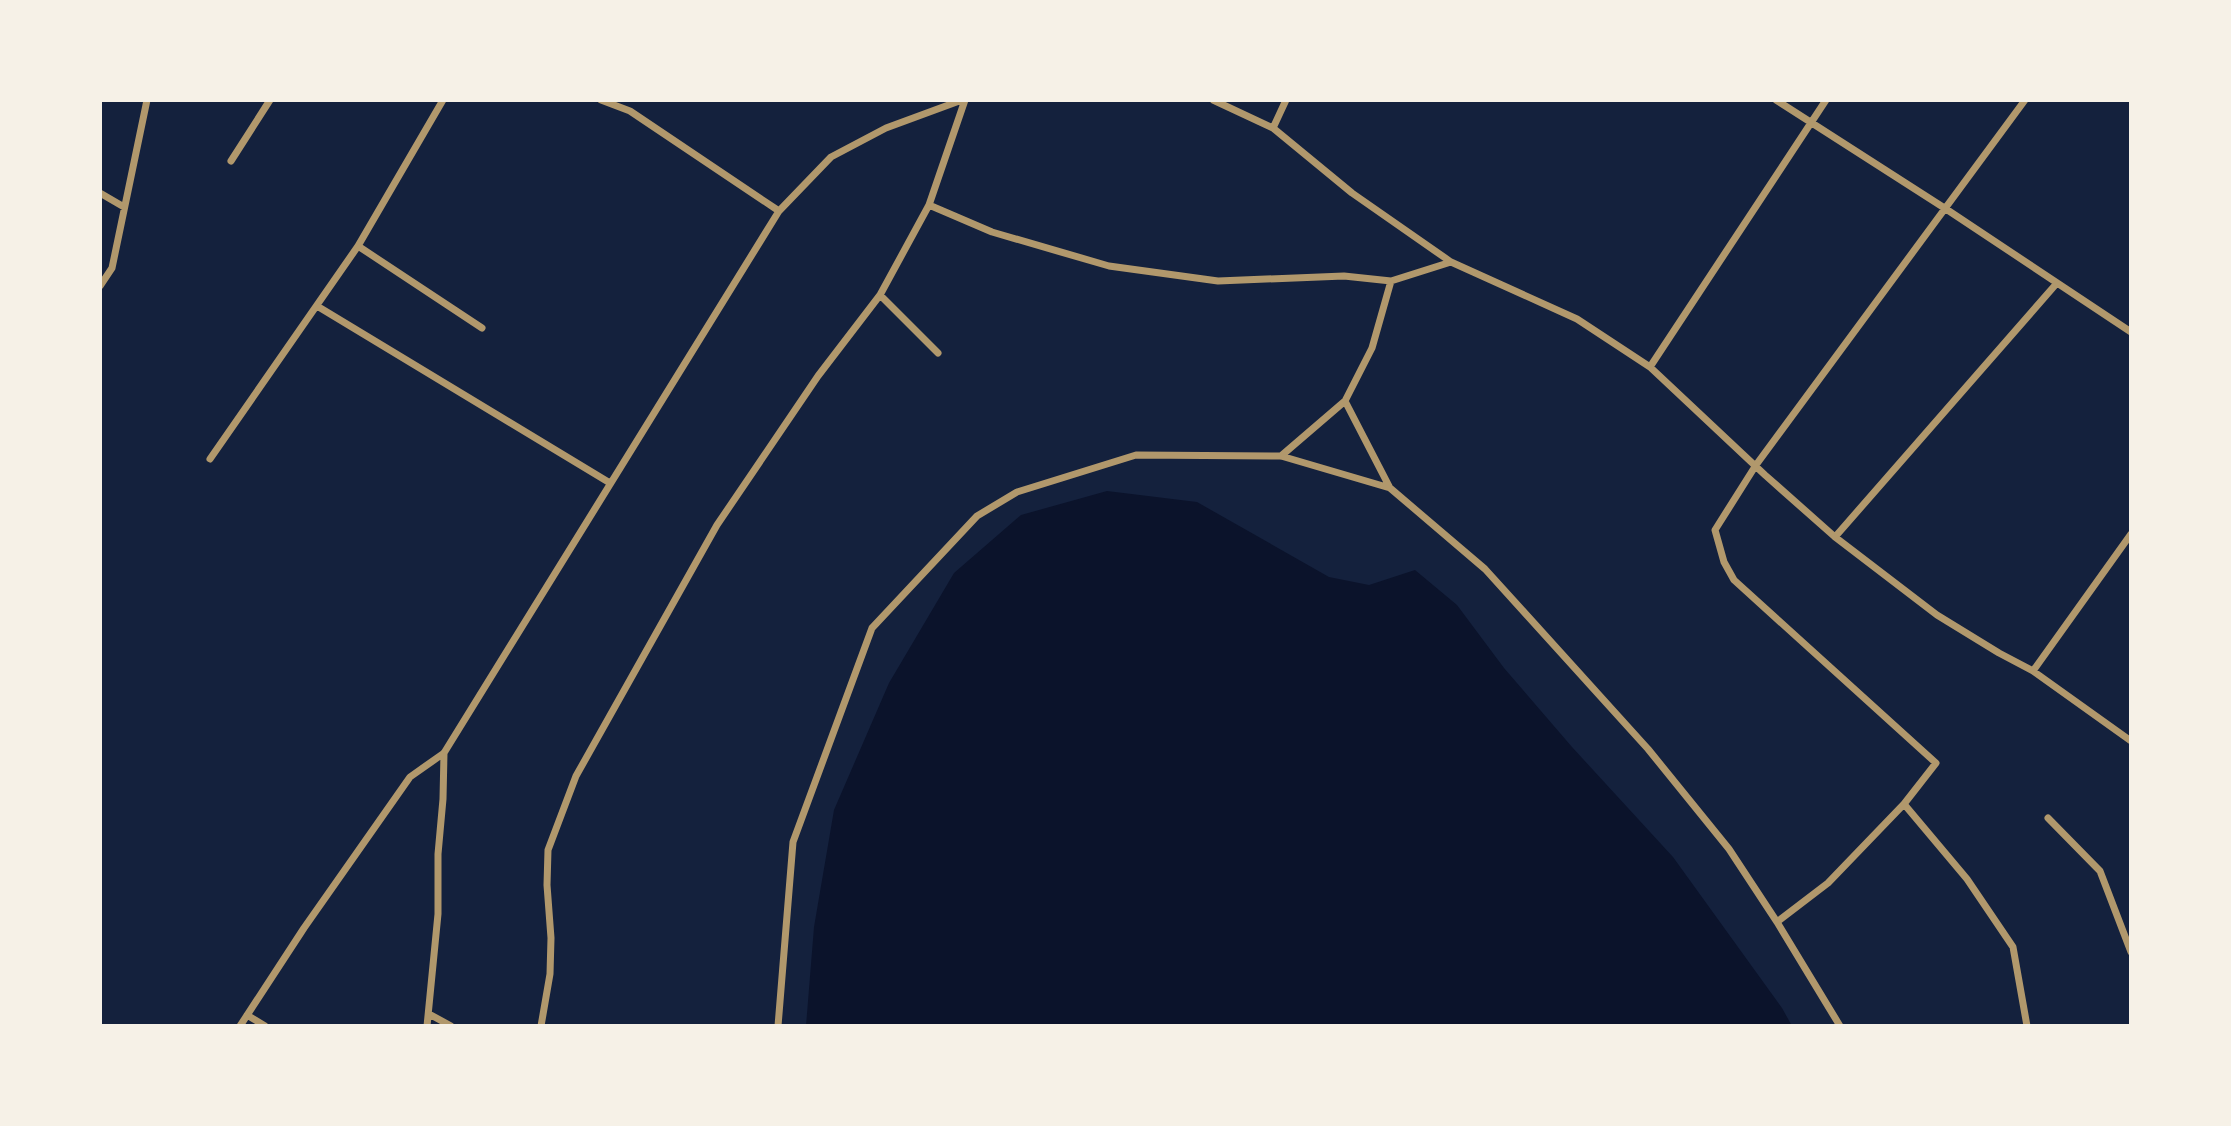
<svg xmlns="http://www.w3.org/2000/svg" width="2231" height="1126" font-family="'PT Sans Narrow',sans-serif">
  <style>
    .water { fill: #0b132b }
    .lines { fill: none; stroke-linecap: round; stroke-linejoin: round }
    .minor { stroke: #b1986c; stroke-width: 7 }
  </style>
  <rect width="100%" height="100%" fill="#14213d"/>
  <!-- water -->
  <path class="water" d="M1107 491 1197 502 1329 577 1369 585 1415 570 1457 605 1504 668 1572 747 1673 857 1782 1008 1792 1026H806L814 927 834 810 889 683 954 573 1021 515Z"/>
  <g class="lines">
    <!-- minor -->
    <path class="minor" d="M601 100 630 111 779 211
      M1213 100 1273 128 1352 193 1451 262 1577 319 1650 367 1765 475 1835 537 1937 615 1999 653 2033 671 2131 741
      M1776 100 1946 209 2131 332
      M1273 128 1286 100
      M231 161 270 100
      M100 193 124 207
      M929 205 992 232 1109 266 1218 281 1344 276 1391 281 1451 262
      M358 246 482 328
      M100 286 112 268 147 100
      M880 295 938 353
      M317 306 610 483
      M1650 367 1826 100
      M1345 401 1390 488
      M1281 456 1345 401 1372 348 1391 281
      M210 459 358 246 443 100
      M1835 537 2057 283
      M2033 671 2131 534
      M1904 804 1967 879 2013 947 2027 1026
      M2048 818 2100 871 2131 952
      M1777 922 1828 883 1904 804 1936 763 1734 580 1724 562 1715 530 1756 465 2025 100
      M429 1014 451 1026
      M247 1015 265 1026
      M240 1026 304 928 410 777 444 753 779 211 831 157 886 128 962 100
      M427 1026 438 914V854L443 799 444 753
      M541 1026 550 974 551 938 547 885 548 850 576 776 717 525 818 376 880 295 929 205 965 100
      M778 1026 793 842 872 628 977 516 1017 492 1136 455 1281 456 1390 488 1485 569 1648 749 1729 849 1777 922 1840 1026"/>
  </g>
  <!-- border -->
  <rect width="2231" height="1126" fill="none" stroke="#f6f1e7" stroke-width="204"/>
</svg>
